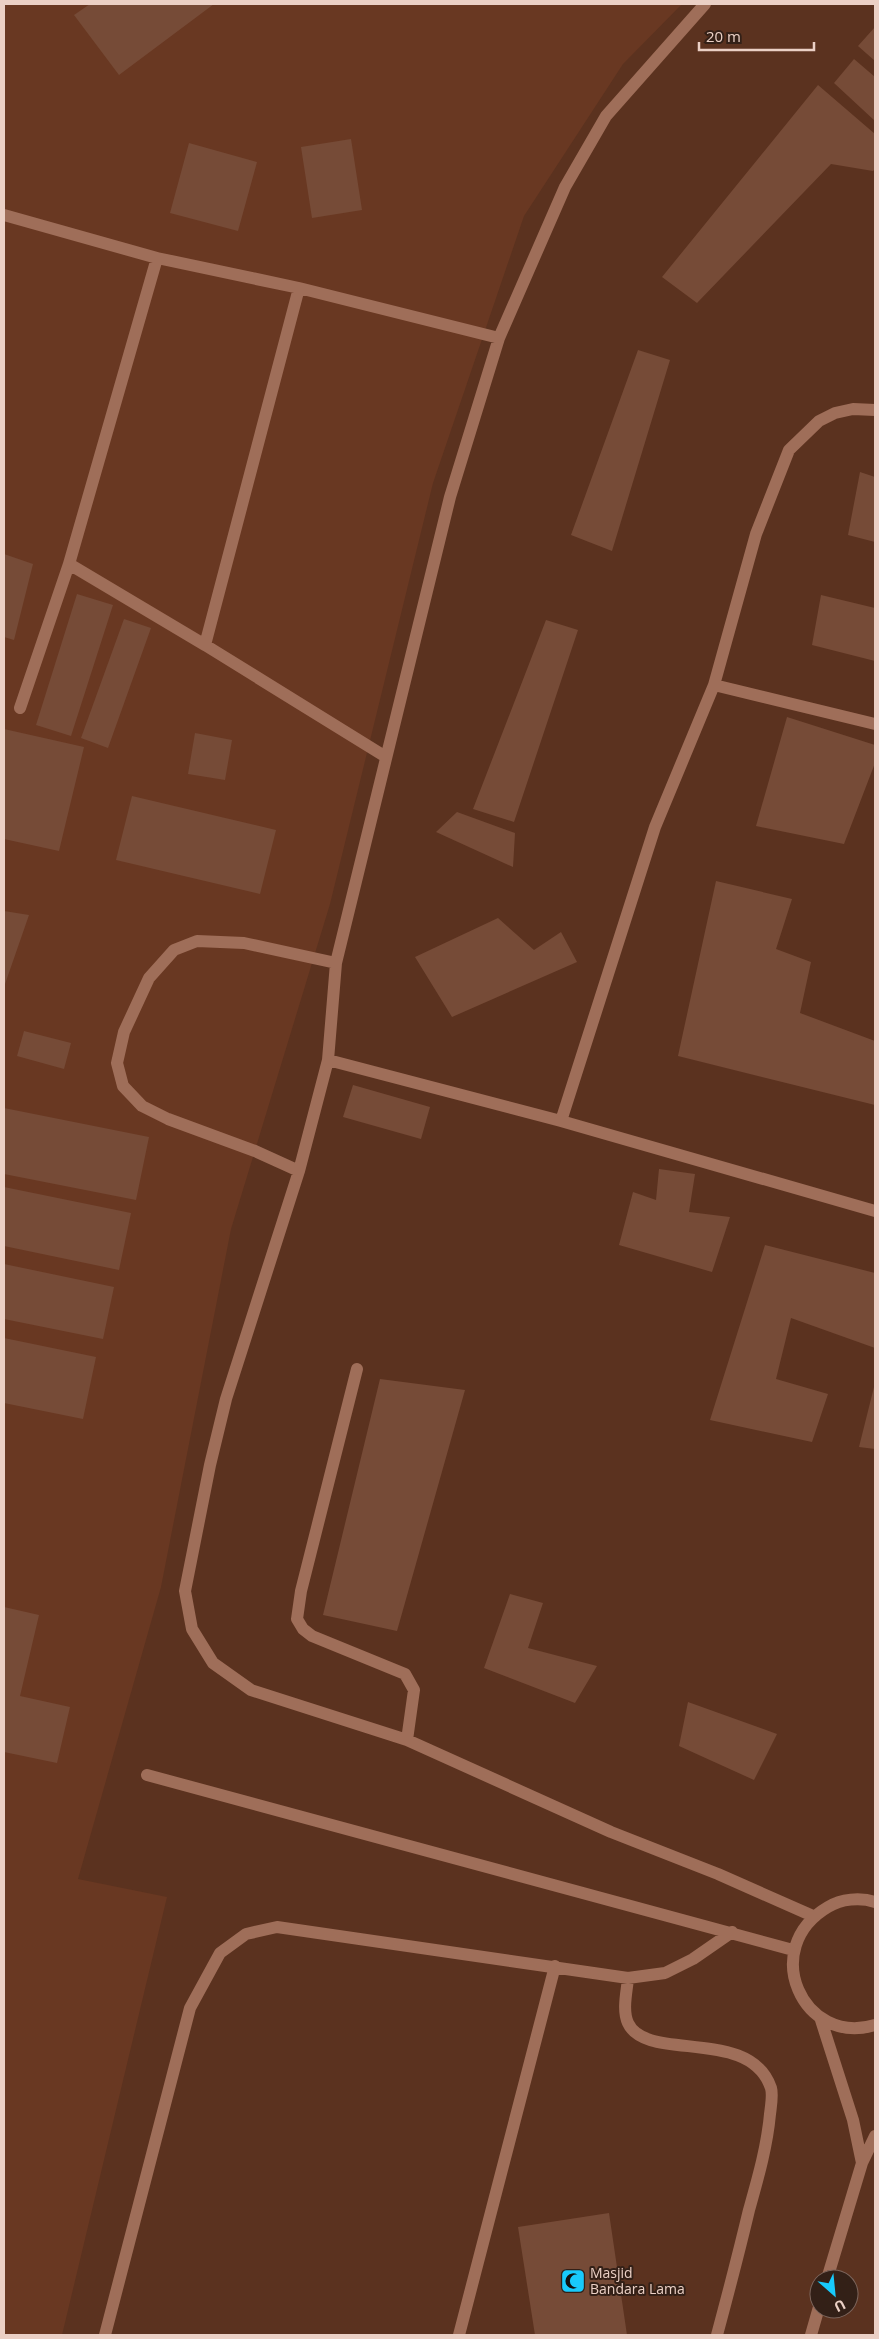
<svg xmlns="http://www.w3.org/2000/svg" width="879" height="2339" font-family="'Open Sans',sans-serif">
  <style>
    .built { fill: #693822 }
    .building { fill: #764b37 }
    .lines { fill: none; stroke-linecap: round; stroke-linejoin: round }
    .minor { stroke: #9f6e59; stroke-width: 12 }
    .labels { text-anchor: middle; stroke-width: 4; stroke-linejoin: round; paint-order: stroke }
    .poi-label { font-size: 14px; fill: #ebd0c5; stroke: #332017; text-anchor: start }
  </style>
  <rect width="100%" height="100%" fill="#5b321f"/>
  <!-- built -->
  <path class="built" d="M4 4H682L623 64 524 216 433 483 330 904 231 1229 161 1587 78 1879 167 1897 62 2335H4Z"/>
  <!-- building -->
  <path class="building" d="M90 4H214L119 75 74 15Z
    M875 27V61L858 46Z
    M854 59 875 77V121L834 83Z
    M818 85 875 134V169L873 171 831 164 697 303 662 277Z
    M351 139 362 210 312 218 301 147Z
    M189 143 257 162 238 231 170 213Z
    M638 350 670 360 612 551 571 535Z
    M860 472 875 477V542L848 535Z
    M4 554 33 564 14 640 4 637Z
    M77 594 113 605 71 736 36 725Z
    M821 595 875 608V661L812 645Z
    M124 619 151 628 108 748 81 738Z
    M546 620 578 630 514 822 473 809Z
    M787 717 875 745V763L844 844 756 826Z
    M4 729 84 747 59 851 4 839Z
    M195 733 232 740 225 780 188 774Z
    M132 796 276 830 260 894 116 860Z
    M457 812 515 833 513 867 436 832Z
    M716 881 792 899 776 949 811 962 800 1013 875 1041V1105L678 1056Z
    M4 911 29 915 4 987Z
    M498 918 534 950 561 932 577 962 452 1017 415 957Z
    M24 1031 71 1043 64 1069 17 1056Z
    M353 1085 430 1107 421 1139 343 1117Z
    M4 1108 149 1137 136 1200 4 1174Z
    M659 1169 695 1174 689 1212 730 1217 712 1272 619 1245 633 1192 656 1200Z
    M4 1187 131 1213 119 1270 4 1246Z
    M765 1245 875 1273V1348L791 1318 776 1379 828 1394 812 1442 710 1420Z
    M4 1264 114 1287 103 1339 4 1319Z
    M4 1338 96 1357 83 1419 4 1403Z
    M380 1379 465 1390 397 1631 323 1615Z
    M875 1383V1449L859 1447Z
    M510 1594 543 1603 528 1648 597 1666 575 1703 484 1668Z
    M4 1607 39 1615 20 1696 70 1707 57 1763 4 1752Z
    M688 1702 777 1734 754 1780 679 1746Z
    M609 2213 627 2335H535L518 2227Z"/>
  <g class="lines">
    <!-- minor -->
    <path class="minor" d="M705 4 606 116 565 187 499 338 450 497 336 963 328 1060 299 1171 226 1399 210 1465 185 1591 192 1629 213 1663 251 1690 407 1740 611 1832 718 1874 813 1916
      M4 215 157 258 299 288 499 338
      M157 258 69 564 205 645
      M299 288 205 645 386 757
      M714 685 875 724
      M20 708 69 564
      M328 1060 561 1121 875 1211
      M561 1121 655 827 714 685 756 534 789 450 819 421 835 413 853 409 875 410
      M299 1171 255 1151 168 1119 142 1106 123 1086 117 1063 124 1032 149 978 174 950 197 941 244 943 336 963
      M357 1369 301 1591 297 1619 303 1629 312 1636 405 1674 414 1690 407 1740
      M147 1775 793 1950
      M875 1902C860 1897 841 1899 828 1907 758 1948 803 2047 875 2025
      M628 1978C627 1991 622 2010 628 2023 646 2063 750 2026 771 2088 773 2095 771 2106 770 2114 767 2147 758 2178 749 2210 739 2252 728 2294 717 2335
      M820 2017 853 2120 862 2163
      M827 2279 862 2163 875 2136
      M105 2335 190 2008 220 1953 246 1934 277 1927 628 1978 665 1973 693 1959 732 1932
      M459 2335 555 1966
      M811 2335 819 2307"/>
  </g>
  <!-- icons -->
  <defs>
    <symbol id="mosque-square" viewBox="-11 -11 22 22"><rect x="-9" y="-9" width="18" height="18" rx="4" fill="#18cafc" stroke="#332017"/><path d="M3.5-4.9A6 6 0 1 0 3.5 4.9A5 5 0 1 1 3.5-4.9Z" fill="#111"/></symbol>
  </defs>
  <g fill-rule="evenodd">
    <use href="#mosque-square" x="559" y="2267" width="28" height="28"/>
  </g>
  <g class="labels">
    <!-- poi labels -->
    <g class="poi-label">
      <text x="590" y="2278">Masjid<tspan x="590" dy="16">Bandara Lama</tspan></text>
    </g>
  </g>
  <!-- border -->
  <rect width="879" height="2339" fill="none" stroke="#ebd0c5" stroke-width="10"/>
  <!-- north arrow -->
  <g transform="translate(834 2294) rotate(153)"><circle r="24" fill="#332017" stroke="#7d665d"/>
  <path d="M0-4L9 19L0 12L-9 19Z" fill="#18cafc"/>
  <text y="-8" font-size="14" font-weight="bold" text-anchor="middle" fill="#ebd0c5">U</text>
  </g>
  <!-- scale -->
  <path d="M699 42v8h115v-8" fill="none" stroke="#ebd0c5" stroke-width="2.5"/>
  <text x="706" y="42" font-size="15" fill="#ebd0c5" stroke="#332017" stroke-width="4" paint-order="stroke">20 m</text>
</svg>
